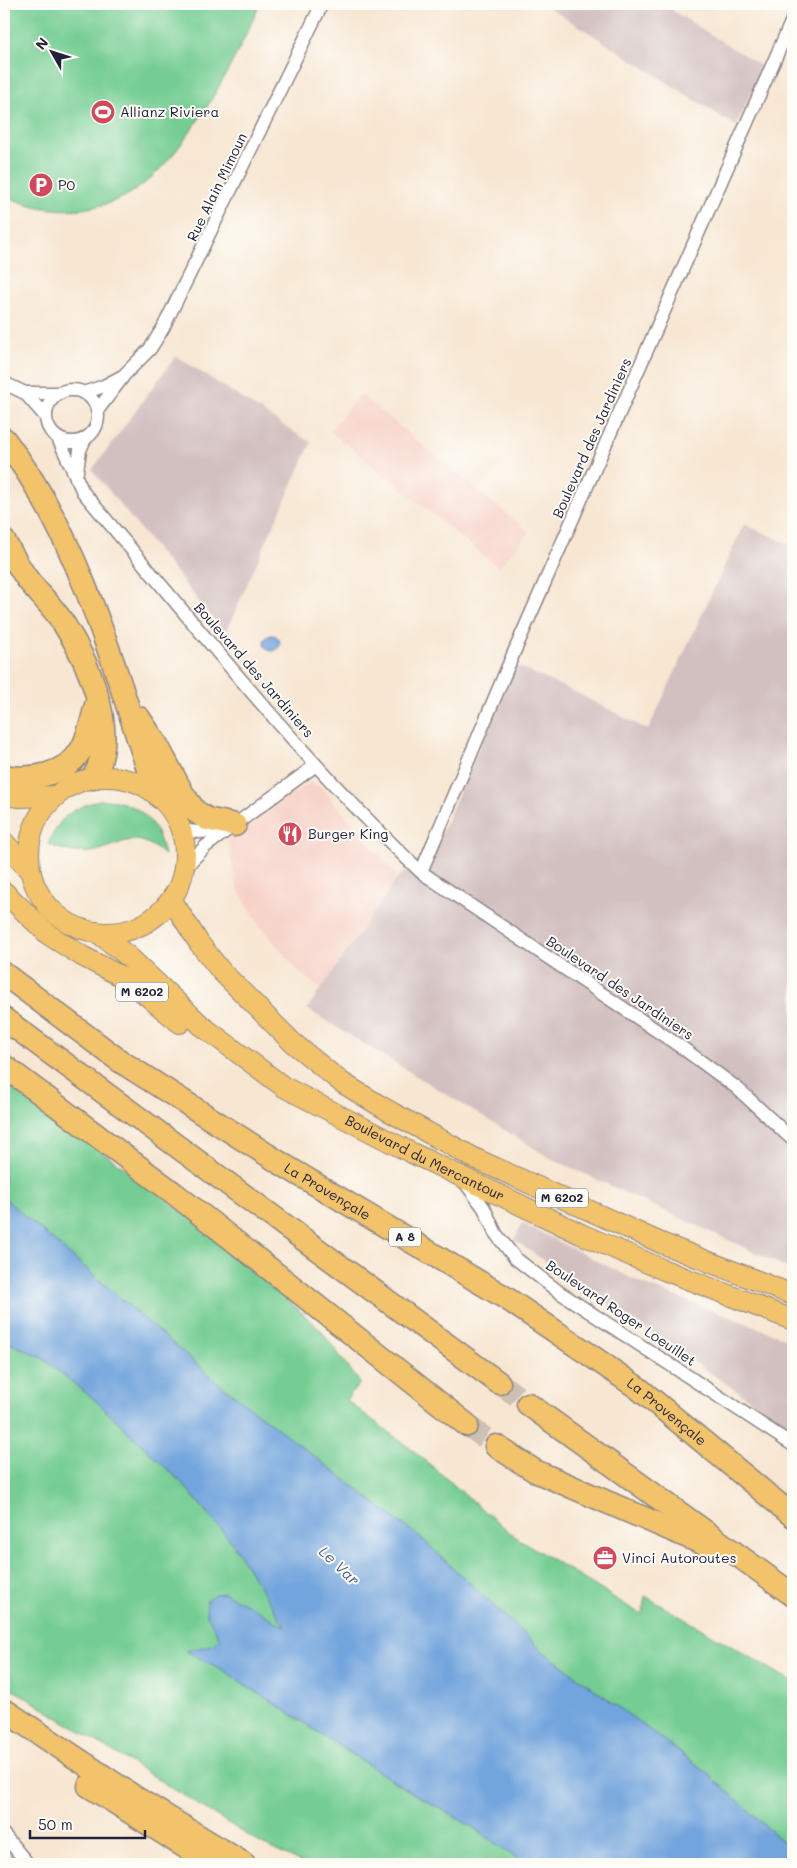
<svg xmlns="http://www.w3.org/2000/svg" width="797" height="1868" font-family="Mali,sans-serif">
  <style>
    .built { fill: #f7d1c7 }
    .industrial { fill: #d2bfc0 }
    .green { fill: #74cd93; stroke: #4b7867 }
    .water { fill: #72a4dd; stroke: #4a638c }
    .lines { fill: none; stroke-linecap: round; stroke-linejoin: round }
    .highway-tunnel { stroke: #ccbfb4; stroke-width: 22; stroke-dasharray: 22 11; stroke-linecap: butt }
    .street-casing { stroke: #8c8486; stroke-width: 15 }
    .primary-casing { stroke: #8c8486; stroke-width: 22 }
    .highway-casing { stroke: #8c8486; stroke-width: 25 }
    .street { stroke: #fff; stroke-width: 12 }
    .primary { stroke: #f2c36a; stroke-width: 20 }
    .highway { stroke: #f2c36a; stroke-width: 22 }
    .labels { text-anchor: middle; stroke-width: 4; stroke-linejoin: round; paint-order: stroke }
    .shield { fill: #fdfcf7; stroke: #646373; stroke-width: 1 }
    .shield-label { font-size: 12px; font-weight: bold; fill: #22223b }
    .poi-label { font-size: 14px; fill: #22223b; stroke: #fdfcf7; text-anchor: start }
    .street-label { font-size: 14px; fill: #22223b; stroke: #fdfcf7 }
    .water-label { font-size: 15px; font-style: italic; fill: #465c84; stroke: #fdfcf7 }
  </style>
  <rect width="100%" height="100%" fill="#fdfcf7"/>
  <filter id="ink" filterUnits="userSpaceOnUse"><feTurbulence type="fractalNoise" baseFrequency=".02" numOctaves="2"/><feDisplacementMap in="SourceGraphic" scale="10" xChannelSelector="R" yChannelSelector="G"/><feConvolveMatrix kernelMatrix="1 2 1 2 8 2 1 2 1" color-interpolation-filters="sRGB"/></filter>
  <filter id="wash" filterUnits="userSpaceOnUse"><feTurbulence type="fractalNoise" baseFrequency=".0096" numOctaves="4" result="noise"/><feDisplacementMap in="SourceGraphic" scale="20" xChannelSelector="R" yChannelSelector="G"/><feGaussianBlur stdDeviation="1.12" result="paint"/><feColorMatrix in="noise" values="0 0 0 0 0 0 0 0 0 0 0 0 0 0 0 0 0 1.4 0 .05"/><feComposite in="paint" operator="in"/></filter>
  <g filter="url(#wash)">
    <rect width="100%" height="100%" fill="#f7e6d2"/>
    <!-- built -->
    <path class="built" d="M360 394 529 532 499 568 330 431Z
      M310 783 320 786 398 877 320 989 297 970 259 924 237 888 228 839Z"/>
    <!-- industrial -->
    <path class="industrial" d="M544 4H677L673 11 763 67 736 126Z
      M176 356 311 443 225 633 92 470Z
      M744 524 793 546V1270L550 1158 307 1009 398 877 435 848 515 665 579 694 648 730Z
      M522 1223 643 1284 793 1341V1429L514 1240Z
      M4 1842 23 1864H4Z"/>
    <!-- green -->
    <path class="green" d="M4 4H260C236 60 184 161 131 193 93 215 43 215 4 195Z
      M99 800C136 799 157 819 164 855 132 826 123 847 90 852 75 854 62 850 48 844 61 816 69 810 99 800Z
      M4 1078 232 1249 320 1329 360 1383 346 1400 415 1452 514 1536 642 1615 645 1596 793 1682V1851L705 1771 541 1650 422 1539 221 1385 4 1198Z
      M4 1340 42 1358 95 1400 183 1484 230 1540 287 1629 268 1618 214 1628 220 1639 212 1645 187 1651 223 1670 404 1788 471 1826 525 1864H304L262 1844 4 1684Z"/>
    <!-- water -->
    <path class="water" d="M264 643a8 8 0 1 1 16 0a8 8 0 1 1-16 0Z
      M4 1198 221 1385 422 1539 541 1650 705 1771 793 1851V1864H525L471 1826 404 1788 223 1670 186 1651 212 1645 220 1639 206 1613 207 1600 215 1594 223 1593 249 1605 286 1628 230 1540 183 1484 95 1400 42 1358 4 1340Z"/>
  </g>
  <g filter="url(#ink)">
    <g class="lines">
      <!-- highway-tunnel -->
      <path class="highway-tunnel" d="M499 1383 528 1404
        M467 1425 496 1446"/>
      <defs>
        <path id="street" d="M4 383 25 393 46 417
          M46 416a26 26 0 1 1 52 0a26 26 0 1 1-52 0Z
          M25 393H60
          M83 393 104 386 121 377
          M97 411 125 374 150 349 163 328 322 4
          M58 438 83 492 109 523C210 642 307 765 421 872L684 1049 737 1088 793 1140
          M76 478 80 450 85 439
          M181 829C197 834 209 832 226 827
          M421 872 515 650 793 18
          M183 873 192 860 206 846 316 765
          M464 1181 484 1208 496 1234 515 1258 559 1292 793 1445
          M4 1835 28 1864"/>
        <g id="primary">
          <circle cx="107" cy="855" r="78"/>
          <path d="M4 795 20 797 56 796"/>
          <path d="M4 842 30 871"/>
          <path d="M4 892 49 935 82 956 128 980 180 1023"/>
          <path d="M171 899 199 943 221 971 292 1042 341 1082 387 1110 474 1158 661 1243 793 1295"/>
          <path id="s1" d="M97 932 129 957 202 1026 284 1087 412 1153 581 1234 664 1270 793 1320"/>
        </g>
        <g id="highway">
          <path d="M4 439C78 535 112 661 150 775L160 797"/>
          <path d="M4 541C12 554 19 568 28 580 40 595 54 608 64 624 89 663 120 734 93 778"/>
          <path d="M139 718 157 745 183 794 195 811 207 819 235 825"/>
          <path d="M4 776C30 781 66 775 81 750 89 736 92 720 96 705"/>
          <path id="s2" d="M4 974 120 1061 285 1166 506 1298 587 1353 638 1388 793 1516"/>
          <path d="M4 1019 499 1383"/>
          <path d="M4 1066 175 1194 467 1425"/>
          <path d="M528 1404 793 1595"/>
          <path d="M496 1446 535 1471 711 1547"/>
          <path d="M4 1710 136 1798 244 1864"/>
          <path d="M89 1786 212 1864"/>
        </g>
      </defs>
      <!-- street casing -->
      <use href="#street" class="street-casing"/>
      <!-- primary casing -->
      <use href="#primary" class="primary-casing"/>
      <!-- highway casing -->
      <use href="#highway" class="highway-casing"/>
      <!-- street -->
      <use href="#street" class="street"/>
      <!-- primary -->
      <use href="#primary" class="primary"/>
      <!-- highway -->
      <use href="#highway" class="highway"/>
    </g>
  </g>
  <!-- icons -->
  <defs>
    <symbol id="stadium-disc" viewBox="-11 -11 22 22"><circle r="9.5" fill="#d1495b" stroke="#fdfcf7"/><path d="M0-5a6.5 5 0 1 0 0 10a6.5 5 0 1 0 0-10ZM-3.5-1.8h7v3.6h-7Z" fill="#fff"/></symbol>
    <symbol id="parking-disc" viewBox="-11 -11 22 22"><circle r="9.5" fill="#d1495b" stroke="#fdfcf7"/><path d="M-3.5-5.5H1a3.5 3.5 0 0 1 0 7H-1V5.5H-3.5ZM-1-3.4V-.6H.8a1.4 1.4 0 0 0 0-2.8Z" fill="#fff"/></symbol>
    <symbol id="restaurant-disc" viewBox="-11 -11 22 22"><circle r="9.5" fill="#d1495b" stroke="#fdfcf7"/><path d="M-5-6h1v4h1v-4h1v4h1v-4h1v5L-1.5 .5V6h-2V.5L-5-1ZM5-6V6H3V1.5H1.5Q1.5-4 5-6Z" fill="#fff"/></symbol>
    <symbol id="office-disc" viewBox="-11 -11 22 22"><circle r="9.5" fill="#d1495b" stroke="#fdfcf7"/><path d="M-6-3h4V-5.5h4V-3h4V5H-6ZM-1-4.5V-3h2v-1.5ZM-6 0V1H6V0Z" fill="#fff"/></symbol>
  </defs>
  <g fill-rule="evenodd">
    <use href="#stadium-disc" x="89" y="98" width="28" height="28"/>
    <use href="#parking-disc" x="27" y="171" width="28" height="28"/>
    <use href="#restaurant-disc" x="276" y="820" width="28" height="28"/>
    <use href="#office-disc" x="591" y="1544" width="28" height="28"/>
  </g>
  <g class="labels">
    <!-- shield labels -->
    <g class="shield">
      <rect x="116" y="982.5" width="52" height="19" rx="4"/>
      <rect x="536" y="1188.5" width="52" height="19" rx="4"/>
      <rect x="389" y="1227.5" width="32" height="19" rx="4"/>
    </g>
    <g class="shield-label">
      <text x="142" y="996">M 6202</text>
      <text x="562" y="1202">M 6202</text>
      <text x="405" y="1241">A 8</text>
    </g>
    <!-- poi labels -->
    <g class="poi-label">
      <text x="120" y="117">Allianz Riviera</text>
      <text x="58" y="190">P0</text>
      <text x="308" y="839">Burger King</text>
      <text x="622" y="1563">Vinci Autoroutes</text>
    </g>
    <!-- street labels -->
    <g class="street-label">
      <text transform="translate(217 187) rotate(-64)" y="5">Rue Alain Mimoun</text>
      <text transform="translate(592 438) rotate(-66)" y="5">Boulevard des Jardiniers</text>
      <text transform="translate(254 670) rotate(49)" y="5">Boulevard des Jardiniers</text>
      <text transform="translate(620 988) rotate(34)" y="5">Boulevard des Jardiniers</text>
      <text dy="5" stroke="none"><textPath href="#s1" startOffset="401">Boulevard du Mercantour</textPath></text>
      <text dy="5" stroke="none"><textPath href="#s2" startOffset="390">La Provençale</textPath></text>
      <text transform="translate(621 1313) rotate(34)" y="5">Boulevard Roger Loeuillet</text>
      <text dy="5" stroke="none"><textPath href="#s2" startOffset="795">La Provençale</textPath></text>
    </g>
    <!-- water labels -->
    <g class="water-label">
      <text transform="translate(339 1566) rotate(43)" y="5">Le Var</text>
    </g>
  </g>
  <!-- margin -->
  <rect width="797" height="1868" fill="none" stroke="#fdfcf7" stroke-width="20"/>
  <!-- north arrow -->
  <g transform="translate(52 52) rotate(309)" stroke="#fdfcf7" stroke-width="4" paint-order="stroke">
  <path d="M0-4L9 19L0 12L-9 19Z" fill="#22223b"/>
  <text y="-8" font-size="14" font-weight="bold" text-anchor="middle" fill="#22223b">N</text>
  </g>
  <!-- scale -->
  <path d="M30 1830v8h115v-8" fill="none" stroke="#22223b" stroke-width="2.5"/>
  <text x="38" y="1830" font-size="15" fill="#22223b" stroke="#fdfcf7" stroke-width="4" paint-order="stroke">50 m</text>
</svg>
